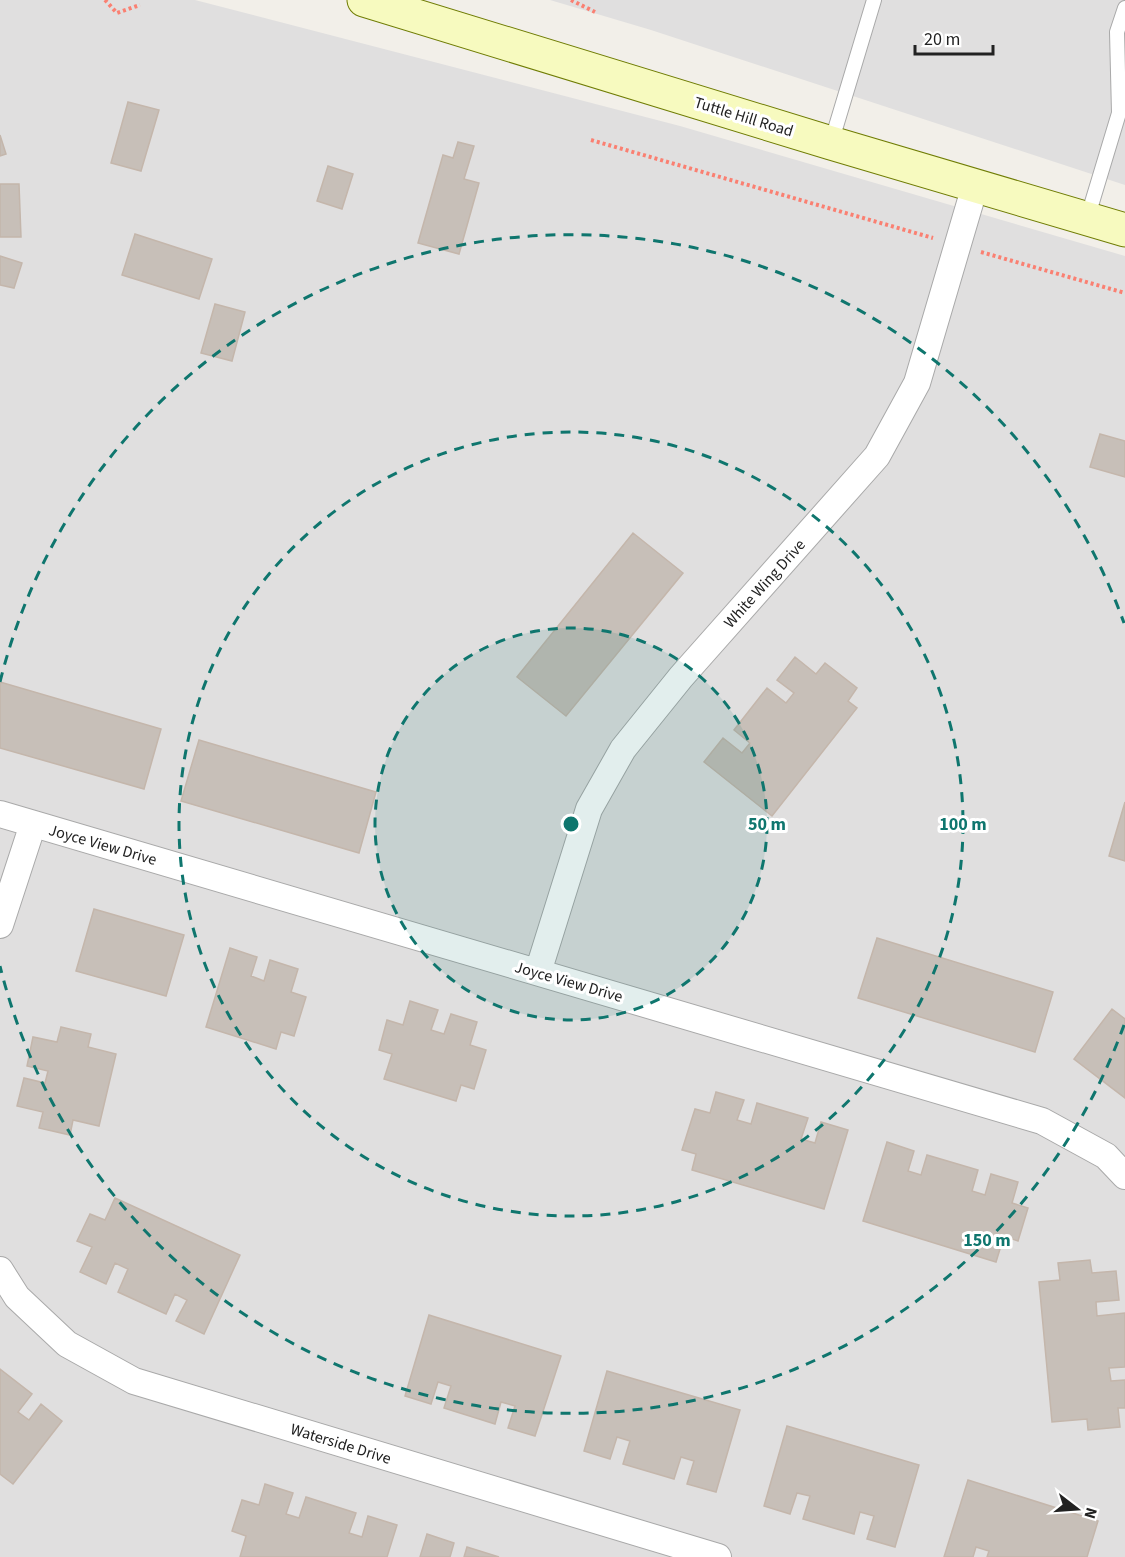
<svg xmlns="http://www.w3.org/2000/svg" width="1125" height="1557" font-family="'Source Sans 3',sans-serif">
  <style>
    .residential { fill: #e0dfdf }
    .building { fill: #c7bfb8; stroke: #c4b6ab; stroke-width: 1.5 }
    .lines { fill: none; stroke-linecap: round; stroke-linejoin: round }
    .service-casing { stroke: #a9a9a9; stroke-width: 16 }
    .minor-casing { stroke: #a9a9a9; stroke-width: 28 }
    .secondary-casing { stroke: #707d05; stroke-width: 35 }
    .path { stroke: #fa8072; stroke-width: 4; stroke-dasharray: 3 3; stroke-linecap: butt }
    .service { stroke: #fff; stroke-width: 14 }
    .minor { stroke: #fff; stroke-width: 26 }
    .secondary { stroke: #f7fabf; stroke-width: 33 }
    .ring { fill: none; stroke: #0f766e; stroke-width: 3; stroke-dasharray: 10 8 }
    .labels { text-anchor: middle; stroke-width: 6; stroke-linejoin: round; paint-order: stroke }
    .street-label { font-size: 16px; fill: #222; stroke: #fff }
    .centre { fill: #0f766e; stroke: #fff; stroke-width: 3 }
    .ring-label { font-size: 18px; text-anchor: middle; font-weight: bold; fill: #0f766e; stroke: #fff; stroke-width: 6; stroke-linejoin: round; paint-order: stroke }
  </style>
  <rect width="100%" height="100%" fill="#f2efe9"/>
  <!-- residential -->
  <path class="residential" d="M0 0H195L680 126 1125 256V1557H0Z
    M550 0H1125V185L651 30Z"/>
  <!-- building -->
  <path class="building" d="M128 102 159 110 141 171 111 163Z
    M0 135 6 154 0 156Z
    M458 142 474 146 464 179 479 183 459 254 418 243 443 155 453 158Z
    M328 166 353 174 342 209 317 201Z
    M0 184H19L21 237H0Z
    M135 234 212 259 199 299 122 275Z
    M0 256 22 263 14 288 0 285Z
    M215 304 245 312 232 361 201 353Z
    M1100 434 1125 441V477L1090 467Z
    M633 533 683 573 566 716 517 677Z
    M795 657 816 674 825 663 857 688 848 701 857 708 772 816 704 762 723 738 742 753 750 743 734 730 767 688 786 703 794 693 777 680Z
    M0 682 161 729 144 789 0 748Z
    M199 740 376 792 359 853 181 801Z
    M1125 802V861L1109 856Z
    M94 909 184 935 166 996 76 971Z
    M877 938 1053 992 1035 1052 858 998Z
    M230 948 257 957 251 976 264 981 270 960 298 969 291 992 306 997 294 1036 281 1032 276 1049 206 1027Z
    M410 1001 438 1010 431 1030 444 1034 451 1014 477 1022 470 1045 486 1050 474 1089 461 1085 456 1101 384 1079 392 1054 379 1050 387 1020 403 1025Z
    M1112 1009 1125 1019V1098L1074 1059Z
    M61 1027 91 1034 88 1047 116 1054 99 1126 73 1120 70 1135 39 1128 43 1112 17 1106 24 1078 45 1083 48 1071 27 1066 33 1037 57 1042Z
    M716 1092 744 1100 737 1120 751 1124 757 1103 808 1118 801 1139 815 1143 821 1122 848 1130 824 1209 692 1170 696 1154 682 1150 695 1109 710 1113Z
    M887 1142 914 1151 908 1171 921 1175 927 1155 978 1170 972 1191 985 1195 991 1174 1018 1182 1012 1203 1028 1208 1018 1241 1004 1236 996 1262 863 1221Z
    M115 1198 240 1255 204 1334 176 1321 187 1300 175 1294 166 1314 118 1292 128 1269 115 1263 106 1284 80 1272 92 1247 77 1241 90 1214 105 1220Z
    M1090 1260 1092 1273 1116 1271 1119 1300 1096 1302 1097 1316 1125 1313V1367L1109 1368 1111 1381 1125 1380V1408H1118L1120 1427 1088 1430 1087 1419 1052 1422 1039 1282 1060 1280 1058 1263Z
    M429 1315 561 1356 535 1436 508 1428 515 1406 501 1402 495 1424 444 1408 451 1386 438 1382 431 1404 405 1396Z
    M0 1369 32 1394 18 1412 29 1420 41 1404 62 1421 13 1484 0 1474Z
    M607 1371 740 1410 716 1492 687 1484 694 1461 681 1457 674 1479 623 1464 630 1441 617 1437 610 1459 584 1451Z
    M787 1426 919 1465 895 1547 867 1539 874 1516 860 1512 854 1534 803 1519 810 1496 797 1493 790 1514 764 1506Z
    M968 1480 1098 1521 1087 1557H987L989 1551 976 1547 973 1557H944Z
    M265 1484 293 1493 286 1514 299 1518 306 1497 356 1513 349 1533 362 1537 368 1516 397 1525 387 1557H240L246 1536 232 1531 242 1500 259 1505Z
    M427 1534 454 1543 450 1557H420Z
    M467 1547 499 1557H464Z"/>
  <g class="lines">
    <defs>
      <path id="service" d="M831 143 874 0
        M1087 219 1119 113 1117 32 1125 8"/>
      <path id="minor" d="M0 814 1042 1121 1106 1156 1125 1176
        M0 925 33 824
        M538 972 589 809 623 749 681 677 877 456 917 383 975 186
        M0 1270 17 1297 67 1344 134 1381 718 1557"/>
      <path id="secondary" d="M364 0 831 143 1125 230"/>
    </defs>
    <!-- service casing -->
    <use href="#service" class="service-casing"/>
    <!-- minor casing -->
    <use href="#minor" class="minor-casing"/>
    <!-- secondary casing -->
    <use href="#secondary" class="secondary-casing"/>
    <!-- path -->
    <path class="path" d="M105 0 117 13 140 5
      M571 0 595 12
      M591 140 933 238
      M981 252 1125 293"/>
    <!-- service -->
    <use href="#service" class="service"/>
    <!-- minor -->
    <use href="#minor" class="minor"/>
    <!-- secondary -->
    <use href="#secondary" class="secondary"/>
  </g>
  <!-- distance rings -->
  <circle cx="571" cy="824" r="196" fill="#0f766e" fill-opacity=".12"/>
  <g class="ring">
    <circle cx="571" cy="824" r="196"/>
    <circle cx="571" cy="824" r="392"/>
    <path d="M1124 1025A588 588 0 0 1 0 966M0 682A588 588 0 0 1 1124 623"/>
  </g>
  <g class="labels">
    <!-- street labels -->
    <g class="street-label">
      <text transform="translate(744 116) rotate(17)" y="6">Tuttle Hill Road</text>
      <text transform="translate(764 583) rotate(-48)" y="6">White Wing Drive</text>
      <text transform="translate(103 844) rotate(16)" y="6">Joyce View Drive</text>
      <text transform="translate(569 981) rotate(16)" y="6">Joyce View Drive</text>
      <text transform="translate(341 1443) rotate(17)" y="6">Waterside Drive</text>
    </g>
  </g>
  <circle cx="571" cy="824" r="9" class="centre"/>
  <g class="ring-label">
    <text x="767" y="830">50 m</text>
    <text x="963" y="830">100 m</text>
    <text x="987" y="1246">150 m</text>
  </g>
  <!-- north arrow -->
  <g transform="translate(1077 1509) rotate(107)" stroke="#ffffff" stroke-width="4.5" paint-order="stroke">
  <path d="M0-4.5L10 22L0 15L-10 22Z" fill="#222222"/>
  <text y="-9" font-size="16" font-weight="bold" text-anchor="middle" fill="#222222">N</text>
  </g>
  <!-- scale -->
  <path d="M915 45v9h78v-9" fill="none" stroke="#222222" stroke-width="3"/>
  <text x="924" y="45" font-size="18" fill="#222222" stroke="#ffffff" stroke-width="4.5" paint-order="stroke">20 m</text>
</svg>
